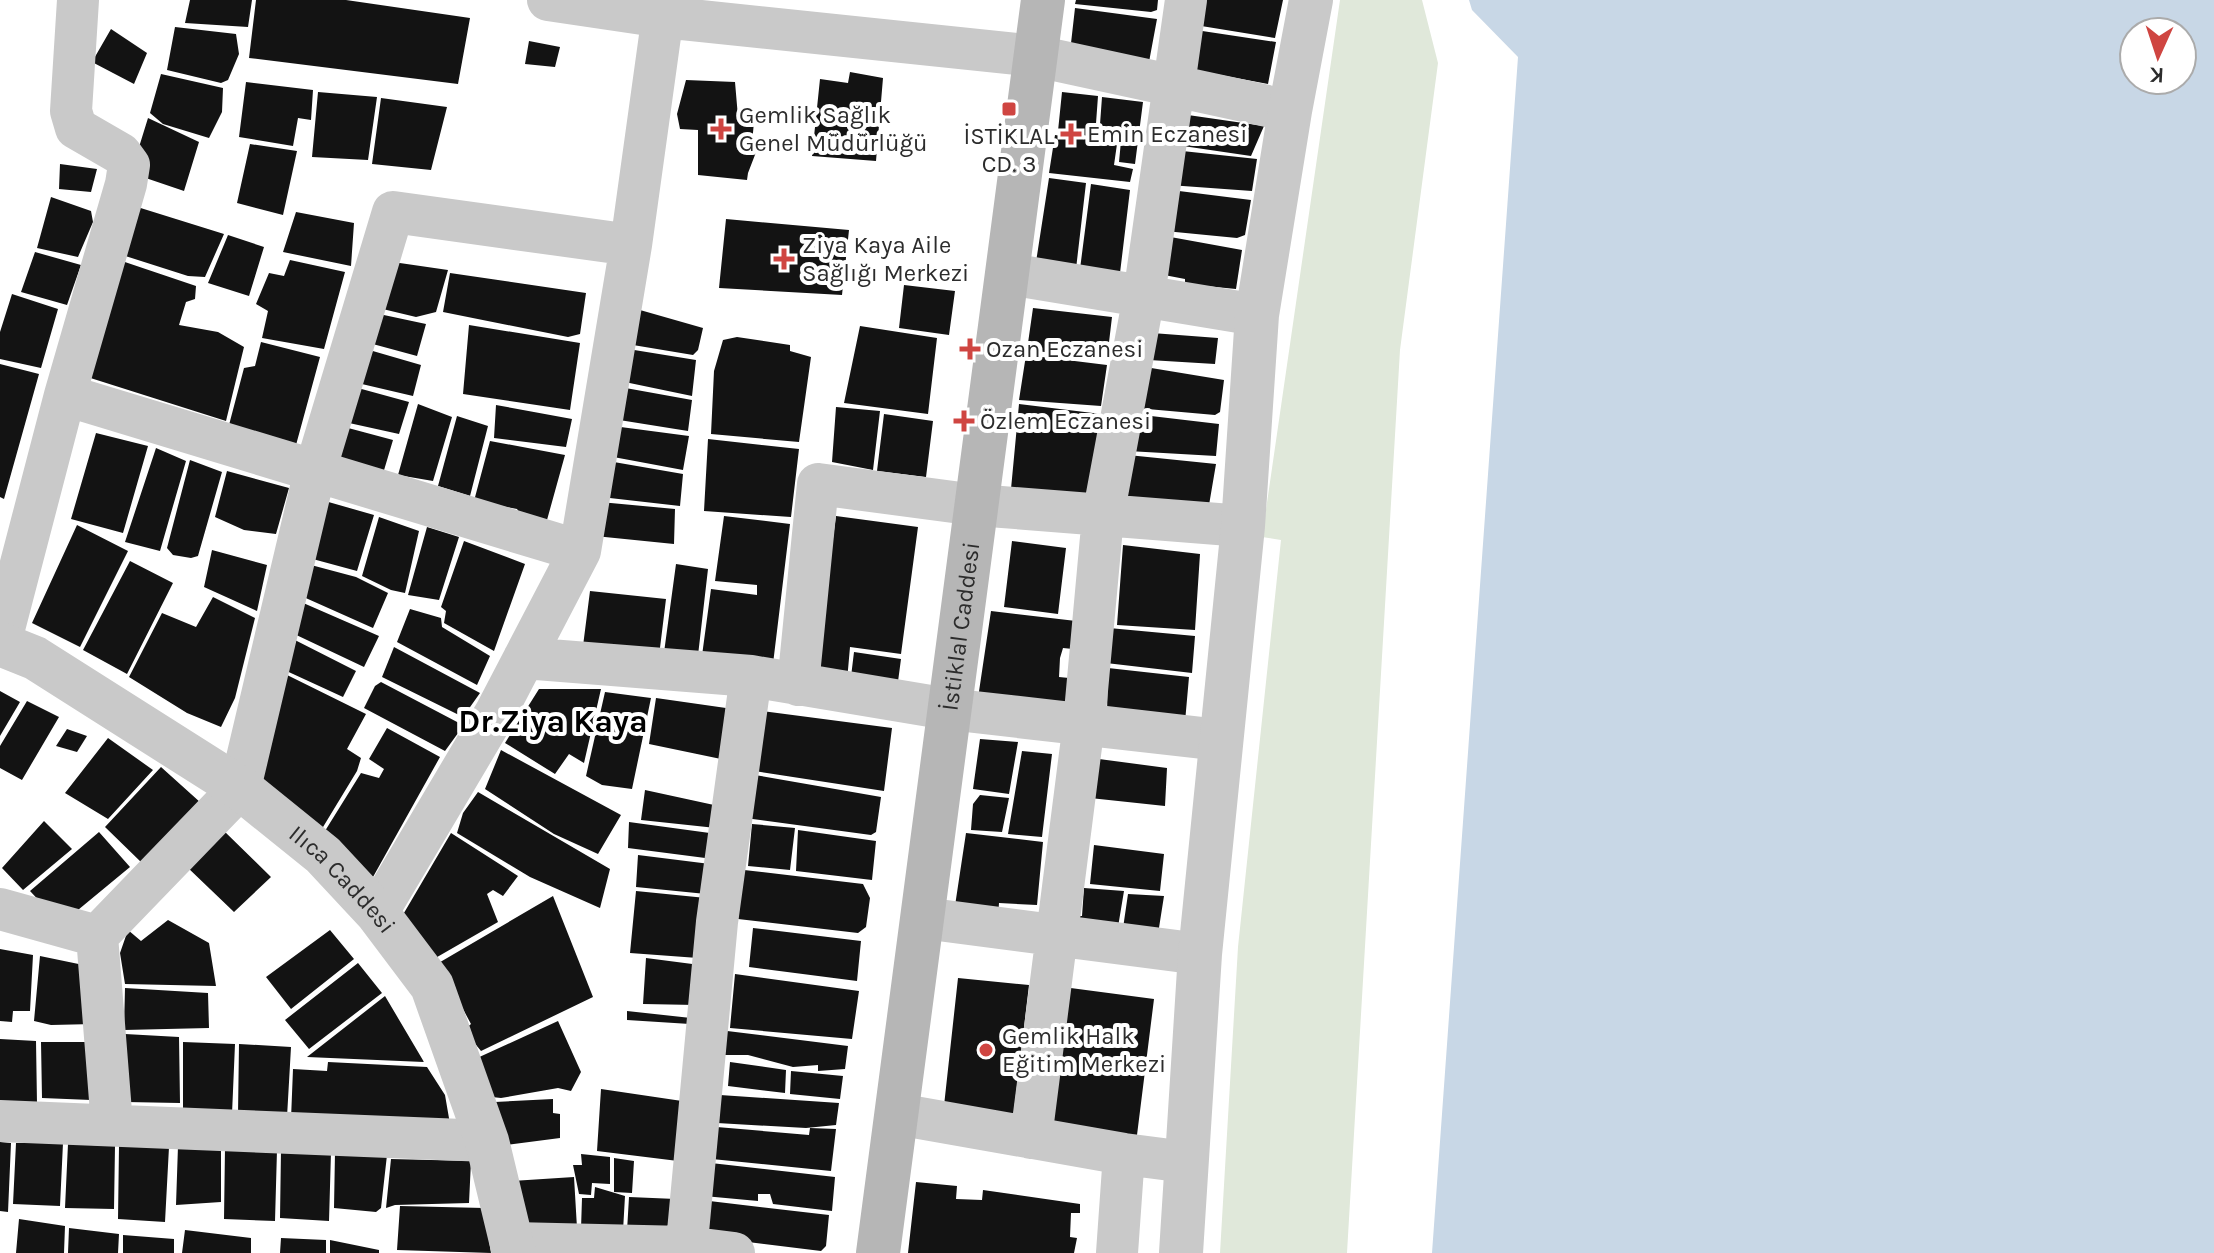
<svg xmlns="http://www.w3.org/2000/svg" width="2214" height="1253" font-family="Karla,sans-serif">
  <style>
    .green { fill: #e0e8da }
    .water { fill: #c8d7e6; fill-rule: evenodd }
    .building { fill: #131313 }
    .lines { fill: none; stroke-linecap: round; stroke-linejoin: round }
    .minor { stroke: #c9c9c9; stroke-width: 42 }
    .tertiary { stroke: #c9c9c9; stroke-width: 44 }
    .secondary { stroke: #b6b6b6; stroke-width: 44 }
    .poi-dot { fill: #cf4541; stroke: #fff; stroke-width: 3 }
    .labels { text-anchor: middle; stroke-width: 8; stroke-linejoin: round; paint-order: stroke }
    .poi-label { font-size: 24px; fill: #2c2c2c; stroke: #fff; text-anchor: start }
    .street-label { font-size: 24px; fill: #2c2c2c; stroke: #fff }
    .district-label { font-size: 32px; font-weight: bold; fill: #000; stroke: #fff }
  </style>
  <rect width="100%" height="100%" fill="#fff"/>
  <!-- green -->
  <path class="green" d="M1340 0H1422L1438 63 1400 350 1347 1253H1220L1238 947 1281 540 1262 537Z"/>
  <!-- water -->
  <path class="water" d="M1469 0H2214V1253H1432L1518 57 1472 10ZM2134 32H2182V80H2134Z"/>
  <!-- building -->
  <path class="building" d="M190 0H252L248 27 185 23Z
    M256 0H346L470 18 458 84 249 58Z
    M1076 0H1158L1157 10 1151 12 1075 4Z
    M1193 0H1283L1275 38 1189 24Z
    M1075 8 1157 19 1149 62 1070 52Z
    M175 27 236 34 239 54 228 80 221 83 167 70Z
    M111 29 147 53 134 84 92 62Z
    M1189 29 1276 42 1268 84 1183 68Z
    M529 41 560 47 555 67 525 64Z
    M850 72 883 78 876 161 812 156 820 79 848 83Z
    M161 74 223 88 222 112 209 138 163 124 150 113Z
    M686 80 735 82 738 117 754 122 752 143 758 147 748 173 747 180 698 175V130L680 129 677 114Z
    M246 82 313 90 311 120 298 118 293 146 239 137Z
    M318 92 377 97 368 160 312 157Z
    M1062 92 1098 96 1095 137 1058 131Z
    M1102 97 1143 102 1135 164 1119 162 1121 141 1099 138Z
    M381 98 447 107 431 170 372 164Z
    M1181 114 1264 126 1251 156 1183 146Z
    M148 118 199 142 184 191 131 173Z
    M1055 135 1117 144 1114 165 1133 169 1130 182 1049 173Z
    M250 144 297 151 283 215 237 203Z
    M1173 150 1257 159 1252 191 1169 185Z
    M60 164 97 169 91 192 59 189Z
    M1049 178 1086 183 1076 269 1036 262Z
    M1091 184 1130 190 1120 273 1080 269Z
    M1171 190 1251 200 1245 235 1237 238 1165 231Z
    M51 197 91 211 93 222 78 257 37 248Z
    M131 205 224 234 205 277 188 276 116 253Z
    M296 212 354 223 351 266 283 252Z
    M726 219 849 230 842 295 719 288Z
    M228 235 264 247 249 296 208 283Z
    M1165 236 1242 250 1236 289 1185 284V279L1159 274Z
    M35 252 81 265 67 305 21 292Z
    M113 258 196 286 195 299 186 302 179 325 218 332 244 347 226 421 81 375Z
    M290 260 345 272 324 349 262 338 268 311 256 304 269 273 284 276Z
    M386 261 448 270 436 312 416 317 366 305Z
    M450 273 586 293 580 334 568 337 443 312Z
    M904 285 955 291 949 335 899 328Z
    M12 294 58 309 41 368 0 359V332Z
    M633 308 703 328 698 350 693 355 627 344Z
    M1033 308 1112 317 1107 359 1027 350Z
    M365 311 426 324 417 356 358 340Z
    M469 325 580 343 570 410 463 394Z
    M860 326 937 338 928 414 844 403Z
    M1152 333 1218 338 1215 364 1149 360Z
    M737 337 790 345V351L811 357 799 442 711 434 714 371 723 340Z
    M261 342 320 357 296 445 229 425 244 368 255 366Z
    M359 347 421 365 413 396 349 381Z
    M628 349 696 360 692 396 620 381Z
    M1026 355 1107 365 1101 406 1019 400Z
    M0 364 39 374 4 499 0 497Z
    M1139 366 1224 380 1220 412 1215 415 1136 408Z
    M347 385 409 402 399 434 340 421Z
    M620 387 692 400 688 431 613 419Z
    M418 404 452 417 433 481 398 475Z
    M1019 404 1101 414 1089 497 1011 489Z
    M496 405 572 419 566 447 494 438Z
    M836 407 880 411 873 470 832 462Z
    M884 414 933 421 926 477 877 471Z
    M1134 414 1219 424 1216 456 1128 451Z
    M457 416 488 426 470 496 438 486Z
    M337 425 393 440 382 477 326 461Z
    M613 426 689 436 683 470 608 456Z
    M96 433 148 446 123 533 71 519Z
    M708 439 799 449 791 517 704 511Z
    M490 441 565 455 547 520 523 518 517 509 474 501Z
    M156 448 186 461 160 551 125 542Z
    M1128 455 1216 464 1208 511 1124 499Z
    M190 460 222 472 198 556 191 558 173 555 167 548Z
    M608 461 683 474 680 506 601 497Z
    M227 471 289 488 276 534 244 530 215 517Z
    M325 501 374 515 357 571 309 558Z
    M600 502 675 509 674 544 595 536Z
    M724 516 790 524 772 672 701 663 711 589 757 595V585L715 581Z
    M836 516 918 527 901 654 850 647 847 681 815 672Z
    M379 517 419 531 405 593 391 590 362 576Z
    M77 525 128 551 80 647 32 623Z
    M427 527 459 537 439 600 408 595Z
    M464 541 525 564 494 651 444 623 446 611 441 607Z
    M1012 541 1066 548 1058 614 1004 607Z
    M1123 545 1200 554 1195 630 1117 625Z
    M212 550 267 565 257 611 204 587Z
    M130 561 173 583 127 674 83 650Z
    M676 564 708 569 697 664 663 660Z
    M311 565 356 577 388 593 373 628 299 595Z
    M590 591 666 599 659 656 583 646Z
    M213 597 255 618 235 698 221 727 187 713 129 677 162 613 196 627Z
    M301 602 379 636 364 667 290 632Z
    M410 609 441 618 442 627 490 656 477 685 397 642Z
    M991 611 1076 621 1073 649 1063 648 1060 658 1059 677 1069 678 1065 707 978 698Z
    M1109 628 1195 636 1192 673 1106 663Z
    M287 636 356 671 343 697 280 668Z
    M394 647 480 693 463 717 382 677Z
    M854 652 901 659 897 689 850 685Z
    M1108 668 1189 677 1185 722 1107 714Z
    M281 672 366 714 347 749 361 758 357 771 320 832 253 770Z
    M381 682 459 723 461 729 445 751 364 708 375 686Z
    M539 689H601L584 763 569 754 555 774 505 743Z
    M0 691 20 702 0 736Z
    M605 692 651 698 632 789 602 785 586 776Z
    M656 698 726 708 721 759 649 744Z
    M27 701 59 717 22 780 0 768V746Z
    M755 710 892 728 884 791 748 770Z
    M387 728 440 757 373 877 320 839 361 773 379 778 384 769 369 759Z
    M67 729 87 736 77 752 56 746Z
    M108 738 153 770 108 819 65 793Z
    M980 739 1018 742 1009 794 973 789Z
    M501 750 621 815 598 854 554 834 485 789Z
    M1022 751 1052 754 1042 837 1008 834Z
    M1099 759 1167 768 1165 806 1090 798Z
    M161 767 211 812 143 864 105 827Z
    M749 774 881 797 876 832 871 835 745 818Z
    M645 790 714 805 716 828 641 820Z
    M478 792 610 869 600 908 530 877 457 833 463 813Z
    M980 795 1009 798 1002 832 971 830 973 804Z
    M44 821 72 849 23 890 2 868Z
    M629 822 717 834 713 859 628 848Z
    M752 824 795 828 790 870 748 866Z
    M223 830 271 877 234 912 186 866Z
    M798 830 876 841 872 880 796 871Z
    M99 832 130 867 61 924 30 891Z
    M451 833 518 876 503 896 493 890 487 894 498 922 425 964 401 918Z
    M966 833 1043 842 1037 905 999 903 998 917 953 919Z
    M1094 845 1164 854 1160 891 1090 884Z
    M638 855 710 864 706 894 636 887Z
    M744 870 863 884 870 898 866 927 858 933 738 919Z
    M1084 888 1124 891 1117 933 1073 916H1082Z
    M636 891 706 898 698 958 630 953Z
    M1128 894 1164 896 1158 934 1122 935Z
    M553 896 593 997 481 1051 464 1030 471 1024 456 996 430 968Z
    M168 920 209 943 216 986 125 984 120 953 128 930 141 941Z
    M753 928 861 941 857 981 749 967Z
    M330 930 354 959 291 1009 266 977Z
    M0 949 33 955 30 1011H13L12 1022 0 1021Z
    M40 956 93 967 94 1024 51 1025 34 1021Z
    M646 958 700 965 696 1005 643 1004Z
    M358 963 382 993 309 1049 285 1020Z
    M735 974 859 991 852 1039 730 1028Z
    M958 978 1029 985 1013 1119 943 1115Z
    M1063 987 1154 999 1136 1143 1042 1132Z
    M125 988 208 993 209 1028 124 1030Z
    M385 996 424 1062 307 1057Z
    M627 1011 691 1018 690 1024 627 1020Z
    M558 1021 581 1072 571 1091 558 1088 501 1098 492 1097 475 1059Z
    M719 1030 848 1046 845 1069 818 1071V1065L793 1067 748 1055H717Z
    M125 1034 179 1037 180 1103 126 1102Z
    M0 1039 36 1041 37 1104 0 1103Z
    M41 1042H93L91 1100 42 1098Z
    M183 1042 235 1044 232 1114 183 1112Z
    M239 1044 291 1047 287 1117 238 1114Z
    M328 1062 427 1067 445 1095 450 1124 291 1119 293 1069 327 1071Z
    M730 1062 786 1070 785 1093 728 1086Z
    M791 1071 843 1076 840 1099 790 1094Z
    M601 1089 682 1101 678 1161 597 1151Z
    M720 1095 839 1103 836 1125 806 1128 717 1123Z
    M553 1099V1113L560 1114V1138L507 1145 495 1102Z
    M705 1126 809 1135 810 1128 836 1129 831 1171 702 1158Z
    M0 1142 11 1143 8 1212 0 1211Z
    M16 1143H63L60 1206 13 1204Z
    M68 1144 115 1146 114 1209 65 1208Z
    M119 1146 169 1147 165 1222 118 1219Z
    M178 1146 221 1148V1202L176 1205Z
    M225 1148 277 1150 275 1221 224 1219Z
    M281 1150 331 1152 329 1221 280 1218Z
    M335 1152 387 1155 381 1208 376 1212 334 1208Z
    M581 1154 610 1157V1184L592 1183 591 1195 579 1194 573 1165H582Z
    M614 1158 634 1161 632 1193 614 1192Z
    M391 1159 471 1161 469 1203 395 1205 386 1208Z
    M702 1162 835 1177 832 1211 773 1204 770 1194H758V1201L704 1196Z
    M574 1177 577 1228 519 1223 512 1181Z
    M916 1182 957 1186 956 1199 982 1200 983 1190 1080 1204V1213H1071L1070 1237 1077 1238 1074 1253H908Z
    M595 1187 625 1196 623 1231 581 1229 582 1198H594Z
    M629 1197 676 1199 677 1230 627 1231Z
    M701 1200 829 1215 826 1246 821 1251 700 1236Z
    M400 1206 484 1208 491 1253 397 1250Z
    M19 1219 65 1226 64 1253H16Z
    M69 1228 119 1234 118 1253H68Z
    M185 1230 251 1238V1253H182Z
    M123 1235 174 1239V1253H123Z
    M281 1238 326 1240V1253H280Z
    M330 1240 379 1250V1253H330Z"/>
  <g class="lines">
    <!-- minor -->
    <path class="minor" d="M548 0 663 17 1036 56 1290 111
      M1009 274 1257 315
      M65 395 126 184 129 165 121 154 76 128 71 111 78 0
      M580 551 631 245
      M0 644 65 395 580 551 496 712 377 913
      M524 658 751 676 948 709 1220 740
      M798 685 818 484 976 505 1243 526
      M0 909 97 936 112 1125
      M923 918 1200 954
      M97 936 240 788 315 471 393 212 631 245 665 0
      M897 1114 1124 1154 1186 1162
      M0 1121 487 1141
      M1031 1138 1084 723 1103 516 1144 296 1186 0
      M513 1243 686 1247 734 1253
      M686 1253 717 922 751 676
      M1117 1253 1124 1154"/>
    <!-- tertiary -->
    <g class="tertiary">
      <path id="s1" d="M0 644 35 658 240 788 323 855 377 913 432 986 487 1141 514 1253"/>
      <path d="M1181 1253 1200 954 1243 526 1257 315 1290 111 1311 0"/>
    </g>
    <!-- secondary -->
    <path class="secondary" id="s2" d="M878 1253 1043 0"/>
  </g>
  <!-- markers -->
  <g class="poi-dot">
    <rect x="1001" y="101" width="16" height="16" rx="4"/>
    <path d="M717 117h8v8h8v8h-8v8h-8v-8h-8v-8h8z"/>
    <path d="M1067 122h8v8h8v8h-8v8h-8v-8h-8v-8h8z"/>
    <path d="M780 247h8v8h8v8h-8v8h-8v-8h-8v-8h8z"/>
    <path d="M966 337h8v8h8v8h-8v8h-8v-8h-8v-8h8z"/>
    <path d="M960 409h8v8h8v8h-8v8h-8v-8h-8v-8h8z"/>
    <circle cx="986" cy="1050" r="8"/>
  </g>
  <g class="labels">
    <!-- poi labels -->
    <g class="poi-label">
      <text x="739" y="123">Gemlik Sağlık<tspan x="739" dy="28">Genel Müdürlüğü</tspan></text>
      <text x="1087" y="142">Emin Eczanesi</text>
      <text x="1009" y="144" text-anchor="middle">İSTİKLAL<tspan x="1009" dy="28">CD. 3</tspan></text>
      <text x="802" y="253">Ziya Kaya Aile<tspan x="802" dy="28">Sağlığı Merkezi</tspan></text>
      <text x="986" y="357">Ozan Eczanesi</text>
      <text x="980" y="429">Özlem Eczanesi</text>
      <text x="1002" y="1044">Gemlik Halk<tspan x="1002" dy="28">Eğitim Merkezi</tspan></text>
    </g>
    <!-- street labels -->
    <g class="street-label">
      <text dy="8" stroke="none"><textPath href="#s2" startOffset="632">İstiklal Caddesi</textPath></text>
      <text dy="8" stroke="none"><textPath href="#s1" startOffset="418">Ilıca Caddesi</textPath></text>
    </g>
    <!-- district labels -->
    <g class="district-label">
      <text x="553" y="732">Dr.Ziya Kaya</text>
    </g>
  </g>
  <!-- north arrow -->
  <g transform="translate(2158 56) rotate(183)"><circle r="38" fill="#ffffff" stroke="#ababab" stroke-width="2"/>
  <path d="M0-6L14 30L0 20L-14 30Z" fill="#cf4541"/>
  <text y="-12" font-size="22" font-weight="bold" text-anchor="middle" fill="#2c2c2c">K</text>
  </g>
</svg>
